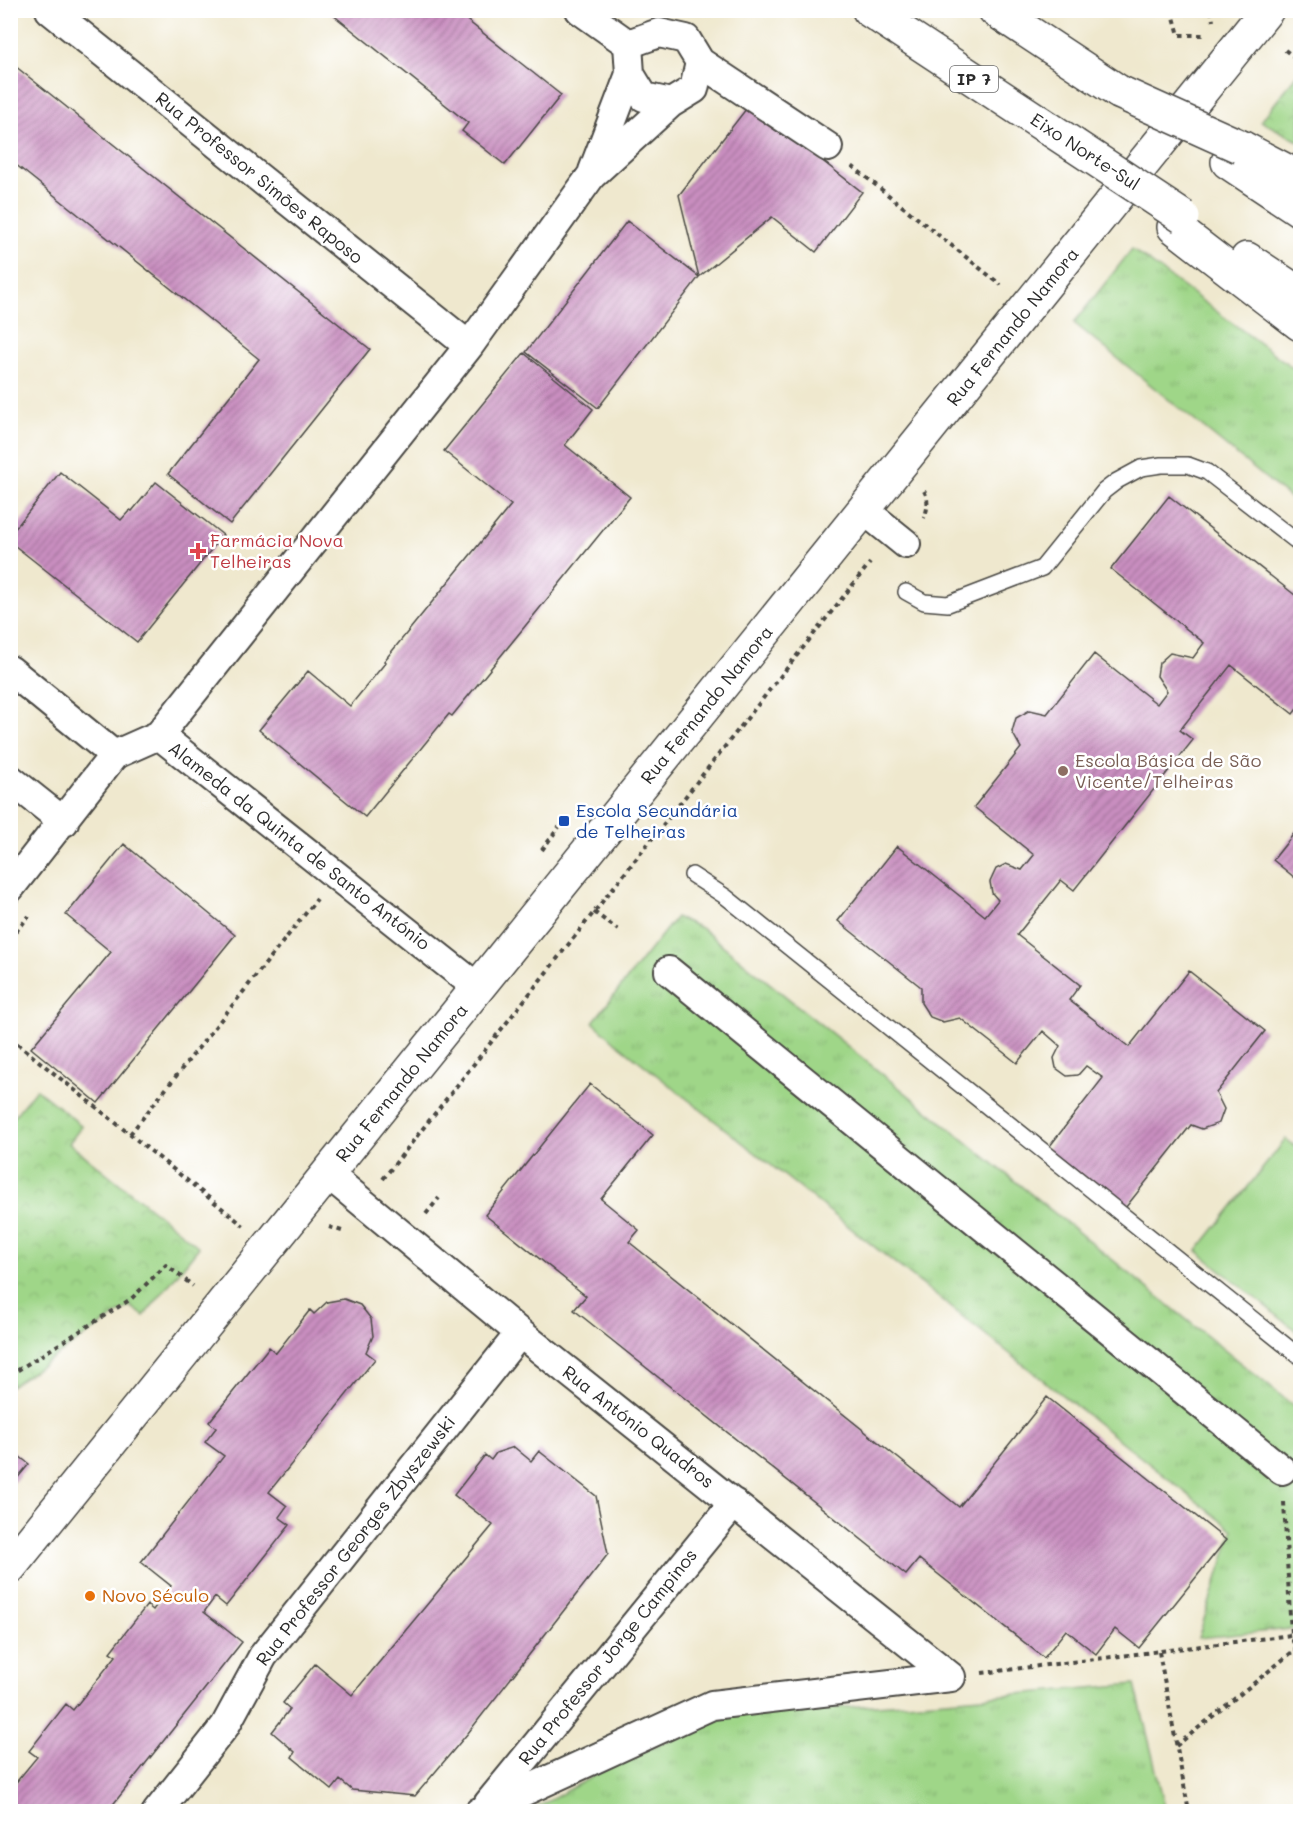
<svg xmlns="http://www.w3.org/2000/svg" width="1311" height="1822" font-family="Mali,sans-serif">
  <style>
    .grass { fill: url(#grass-tufts); stroke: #65805a; stroke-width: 1.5 }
    .park { fill: url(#park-crowns); stroke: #65805a; stroke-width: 1.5 }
    .pitch { fill: #9fd688; stroke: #65805a; stroke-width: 1.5 }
    .building { fill: url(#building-hatch) }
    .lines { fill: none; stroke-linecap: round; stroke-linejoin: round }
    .service-casing { stroke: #484743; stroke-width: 18 }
    .minor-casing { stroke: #484743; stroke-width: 32 }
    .tertiary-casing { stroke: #484743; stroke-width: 36 }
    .trunk-casing { stroke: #484743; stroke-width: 36 }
    .path { stroke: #484743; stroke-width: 4; stroke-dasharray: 4.5 4.5; stroke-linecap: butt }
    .service { stroke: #fff; stroke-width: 15 }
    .minor { stroke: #fff; stroke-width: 28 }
    .tertiary { stroke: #fff; stroke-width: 33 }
    .trunk { stroke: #fff; stroke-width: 33 }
    .trunk-bridge-casing { stroke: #484743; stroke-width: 36; stroke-linecap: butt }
    .trunk-bridge { stroke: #fff; stroke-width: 33 }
    .health-dot { fill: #e0444e; stroke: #fff; stroke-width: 2 }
    .education-dot { fill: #8d6e63; stroke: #fff; stroke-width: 2 }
    .transit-dot { fill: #1a4fb4; stroke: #fff; stroke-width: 2 }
    .food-dot { fill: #e8710a; stroke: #fff; stroke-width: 2 }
    .labels { text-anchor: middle; stroke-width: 5; stroke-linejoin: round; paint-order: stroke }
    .shield { fill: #fff; stroke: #6b6b6b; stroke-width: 1.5 }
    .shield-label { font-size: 16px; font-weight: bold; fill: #2b2b2b }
    .street-label { font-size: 18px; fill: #2b2b2b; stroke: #fff }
    .health-label { font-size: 18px; fill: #be3a42; stroke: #fff; text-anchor: start }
    .education-label { font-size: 18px; fill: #785e54; stroke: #fff; text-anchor: start }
    .transit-label { font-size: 18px; fill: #164399; stroke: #fff; text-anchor: start }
    .food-label { font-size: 18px; fill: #c56008; stroke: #fff; text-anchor: start }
  </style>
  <defs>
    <pattern id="grass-tufts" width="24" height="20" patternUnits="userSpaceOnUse" patternTransform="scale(1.5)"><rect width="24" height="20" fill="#9fd688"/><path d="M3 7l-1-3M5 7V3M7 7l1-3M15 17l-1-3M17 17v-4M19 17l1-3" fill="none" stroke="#89b876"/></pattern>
    <pattern id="park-crowns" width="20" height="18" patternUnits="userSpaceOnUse" patternTransform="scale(1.5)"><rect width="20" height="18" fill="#9fd688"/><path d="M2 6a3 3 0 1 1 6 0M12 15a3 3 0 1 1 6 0" fill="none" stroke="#89b876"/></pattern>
    <pattern id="building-hatch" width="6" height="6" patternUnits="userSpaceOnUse" patternTransform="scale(1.5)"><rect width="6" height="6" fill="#c98ec0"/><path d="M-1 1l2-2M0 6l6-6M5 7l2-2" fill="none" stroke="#a3749c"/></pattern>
  </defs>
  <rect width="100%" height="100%" fill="#fff"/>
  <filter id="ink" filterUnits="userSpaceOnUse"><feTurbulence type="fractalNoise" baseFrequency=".0167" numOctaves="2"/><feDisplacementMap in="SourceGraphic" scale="12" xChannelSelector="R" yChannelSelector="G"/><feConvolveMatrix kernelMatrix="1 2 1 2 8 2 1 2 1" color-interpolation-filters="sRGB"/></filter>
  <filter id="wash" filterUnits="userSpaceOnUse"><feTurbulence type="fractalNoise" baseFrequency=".008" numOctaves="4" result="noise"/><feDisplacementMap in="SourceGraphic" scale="24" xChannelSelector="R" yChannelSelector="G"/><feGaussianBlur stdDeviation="1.35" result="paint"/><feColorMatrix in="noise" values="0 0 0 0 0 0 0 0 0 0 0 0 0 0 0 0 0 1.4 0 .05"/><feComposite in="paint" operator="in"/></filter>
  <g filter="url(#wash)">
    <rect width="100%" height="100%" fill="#efe8ce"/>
    <!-- grass -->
    <path class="grass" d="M1132 249 1300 373V506L1074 323Z
      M676 917 701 928 1300 1411V1632L1291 1629 1198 1638 1233 1530 615 1042 593 1022Z
      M1135 1684 1166 1811 529 1812 622 1760 730 1715 934 1701Z"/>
    <!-- park -->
    <path class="park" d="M1300 71V142L1261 121Z
      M36 1089 82 1126 69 1143 199 1247 144 1316 130 1306 11 1386V1120Z"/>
    <!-- pitch -->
    <path class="pitch" d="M1286 1139 1300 1150V1334L1197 1251Z"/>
    <g id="blocks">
      <!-- building -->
      <path class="building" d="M327 10H454L561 95 505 165 462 131 468 123Z
        M10 62 370 349 230 524 168 474 259 359 10 160Z
        M750 104 862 192 816 252 772 217 699 277 679 195Z
        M627 221 699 277 598 408 526 352Z
        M524 353 593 409 565 445 630 497 452 716 449 714 365 817 259 730 308 671 350 706 386 662 384 661 511 505 444 451Z
        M60 472 121 520 130 510 132 511 156 482 223 535 137 642 10 542V535Z
        M1169 496 1300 599V705L1293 714 1231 665 1180 730 1193 740 1074 890 1061 880 1017 935 1080 985 1069 1000 1129 1047 1189 971 1265 1031 1216 1093 1224 1109 1219 1123 1202 1129 1191 1125 1122 1212 1046 1151 1103 1078 1086 1066 1078 1075 1067 1076 1056 1068 1054 1058 1060 1046 1043 1031 1017 1063 960 1018 943 1022 930 1017 921 1003V987L838 921 897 846 985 916 998 900 992 893 990 882 996 869 1006 864 1022 870 1034 855 974 807 1021 748 1012 732 1016 718 1030 710 1047 714 1094 654 1157 704 1167 691 1157 676 1159 663 1170 653 1193 658 1204 643 1111 569Z
        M1300 826V882L1273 860Z
        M124 844 235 935 98 1103 31 1048 111 952 66 915Z
        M590 1084 653 1135 601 1199 639 1230 629 1242 959 1507 1047 1397 1226 1540 1139 1648 1115 1629 1096 1654 1066 1630 1044 1658 919 1559 906 1575 574 1310 586 1296 485 1215Z
        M344 1299 360 1305 371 1319 373 1336 366 1352 375 1359 269 1492 287 1506 279 1517 290 1525 226 1606 215 1597 204 1612 242 1642 107 1812H10V1784L13 1786 37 1757 29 1751 66 1704 73 1710 116 1656 110 1652 147 1605 153 1610 171 1586 141 1562 224 1456 205 1442 216 1428 209 1422 269 1347 276 1353 310 1310 314 1314 327 1302Z
        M514 1447 531 1461 539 1451 596 1496 608 1554 468 1733 415 1796 352 1790 340 1780 332 1790 292 1757 295 1752 272 1732 290 1709 283 1703 315 1664 352 1695 493 1525 454 1495 485 1455 491 1460 496 1453Z
        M10 1449 29 1464 10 1487Z"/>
    </g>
  </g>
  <g filter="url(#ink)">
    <use href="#blocks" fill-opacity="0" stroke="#484743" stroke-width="1.5"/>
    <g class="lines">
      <defs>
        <path id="service" d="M906 592 924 602 948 604 1042 568 1104 491 1117 481 1141 468 1161 465H1188L1207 472 1300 544
          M692 875 726 897 1300 1357"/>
        <path id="minor" d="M50 10 469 346
          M580 10 628 44
          M659 33 686 39 700 62 694 89 671 103 644 97 630 74 628 44Z
          M700 62 828 147
          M593 171 630 74
          M864 510 906 544
          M10 670 114 755
          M159 735 478 988
          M10 779 64 822
          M10 888 114 755 159 735 469 346 591 176 671 103
          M669 971 1282 1470
          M328 1174 520 1333 951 1677
          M488 1804 734 1503
          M157 1812 225 1726 263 1656 520 1333
          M479 1812 712 1705 951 1677"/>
        <path id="tertiary" d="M10 1567 1267 10"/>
        <path id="trunk" d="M869 10 1074 145
          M995 10 1119 92
          M1241 147 1300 178
          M1228 162 1300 210
          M1174 227 1300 324
          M1247 259 1300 294"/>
      </defs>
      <!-- service casing -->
      <use href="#service" class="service-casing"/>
      <!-- minor casing -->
      <use href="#minor" class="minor-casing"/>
      <!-- tertiary casing -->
      <use href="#tertiary" class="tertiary-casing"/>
      <!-- trunk casing -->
      <use href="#trunk" class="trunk-casing"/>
      <!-- path -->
      <path class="path" d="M1172 10 1179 35H1203
        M1211 10 1213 21
        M1285 50 1300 62
        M852 166 1001 285
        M924 491C929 499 928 509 924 518
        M542 850 559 827
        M594 912 618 930
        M10 939 29 916
        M10 1038 244 1226
        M130 1134 317 899
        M383 1179 870 563
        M426 1214 439 1198
        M329 1227 345 1232
        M10 1375 131 1299 166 1265 193 1286
        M1284 1502 1291 1635 1300 1639
        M1159 1652 1189 1812
        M982 1673 1291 1635 1300 1663
        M1176 1746 1296 1649"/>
      <!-- service -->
      <use href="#service" class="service"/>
      <!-- minor -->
      <use href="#minor" class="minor"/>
      <!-- tertiary -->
      <use href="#tertiary" class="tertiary"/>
      <!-- trunk -->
      <use href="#trunk" class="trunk"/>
      <defs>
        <path id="trunk-bridge" d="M1119 92 1241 147
          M1074 145 1183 217"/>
      </defs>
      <!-- trunk-bridge casing -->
      <use href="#trunk-bridge" class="trunk-bridge-casing"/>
      <!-- trunk-bridge -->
      <use href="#trunk-bridge" class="trunk-bridge"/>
    </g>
  </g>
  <!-- markers -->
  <path class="health-dot" d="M195 542h6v6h6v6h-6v6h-6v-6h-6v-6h6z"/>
  <circle class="education-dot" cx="1063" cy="771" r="6"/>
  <rect class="transit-dot" x="558" y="815" width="12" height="12" rx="3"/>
  <circle class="food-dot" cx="90" cy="1596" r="6"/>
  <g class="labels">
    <!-- shield labels -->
    <rect class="shield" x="950" y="66" width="48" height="26" rx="4.5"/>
    <g class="shield-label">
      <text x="974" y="85">IP 7</text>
    </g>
    <!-- street labels -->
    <g class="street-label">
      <text transform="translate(1085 152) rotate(33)" y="6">Eixo Norte-Sul</text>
      <text transform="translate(259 178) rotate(39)" y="6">Rua Professor Simões Raposo</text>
      <text transform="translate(1013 327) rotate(-51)" y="6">Rua Fernando Namora</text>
      <text transform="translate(707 705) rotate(-51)" y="6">Rua Fernando Namora</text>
      <text transform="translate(299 846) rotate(38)" y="6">Alameda da Quinta de Santo António</text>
      <text transform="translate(402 1083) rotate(-51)" y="6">Rua Fernando Namora</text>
      <text transform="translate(638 1427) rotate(38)" y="6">Rua António Quadros</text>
      <text transform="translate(356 1541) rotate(-52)" y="6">Rua Professor Georges Zbyszewski</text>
      <text transform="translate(608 1657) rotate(-51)" y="6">Rua Professor Jorge Campinos</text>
    </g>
    <!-- health labels -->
    <g class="health-label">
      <text x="210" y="547">Farmácia Nova<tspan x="210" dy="21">Telheiras</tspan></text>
    </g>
    <!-- education labels -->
    <g class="education-label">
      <text x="1075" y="767">Escola Básica de São<tspan x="1075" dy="21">Vicente/Telheiras</tspan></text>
    </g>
    <!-- transit labels -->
    <g class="transit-label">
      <text x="576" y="817">Escola Secundária<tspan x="576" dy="21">de Telheiras</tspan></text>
    </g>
    <!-- food labels -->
    <g class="food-label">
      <text x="102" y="1602">Novo Século</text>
    </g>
  </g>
  <!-- margin -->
  <rect width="1311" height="1822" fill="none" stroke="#fff" stroke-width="36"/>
</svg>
